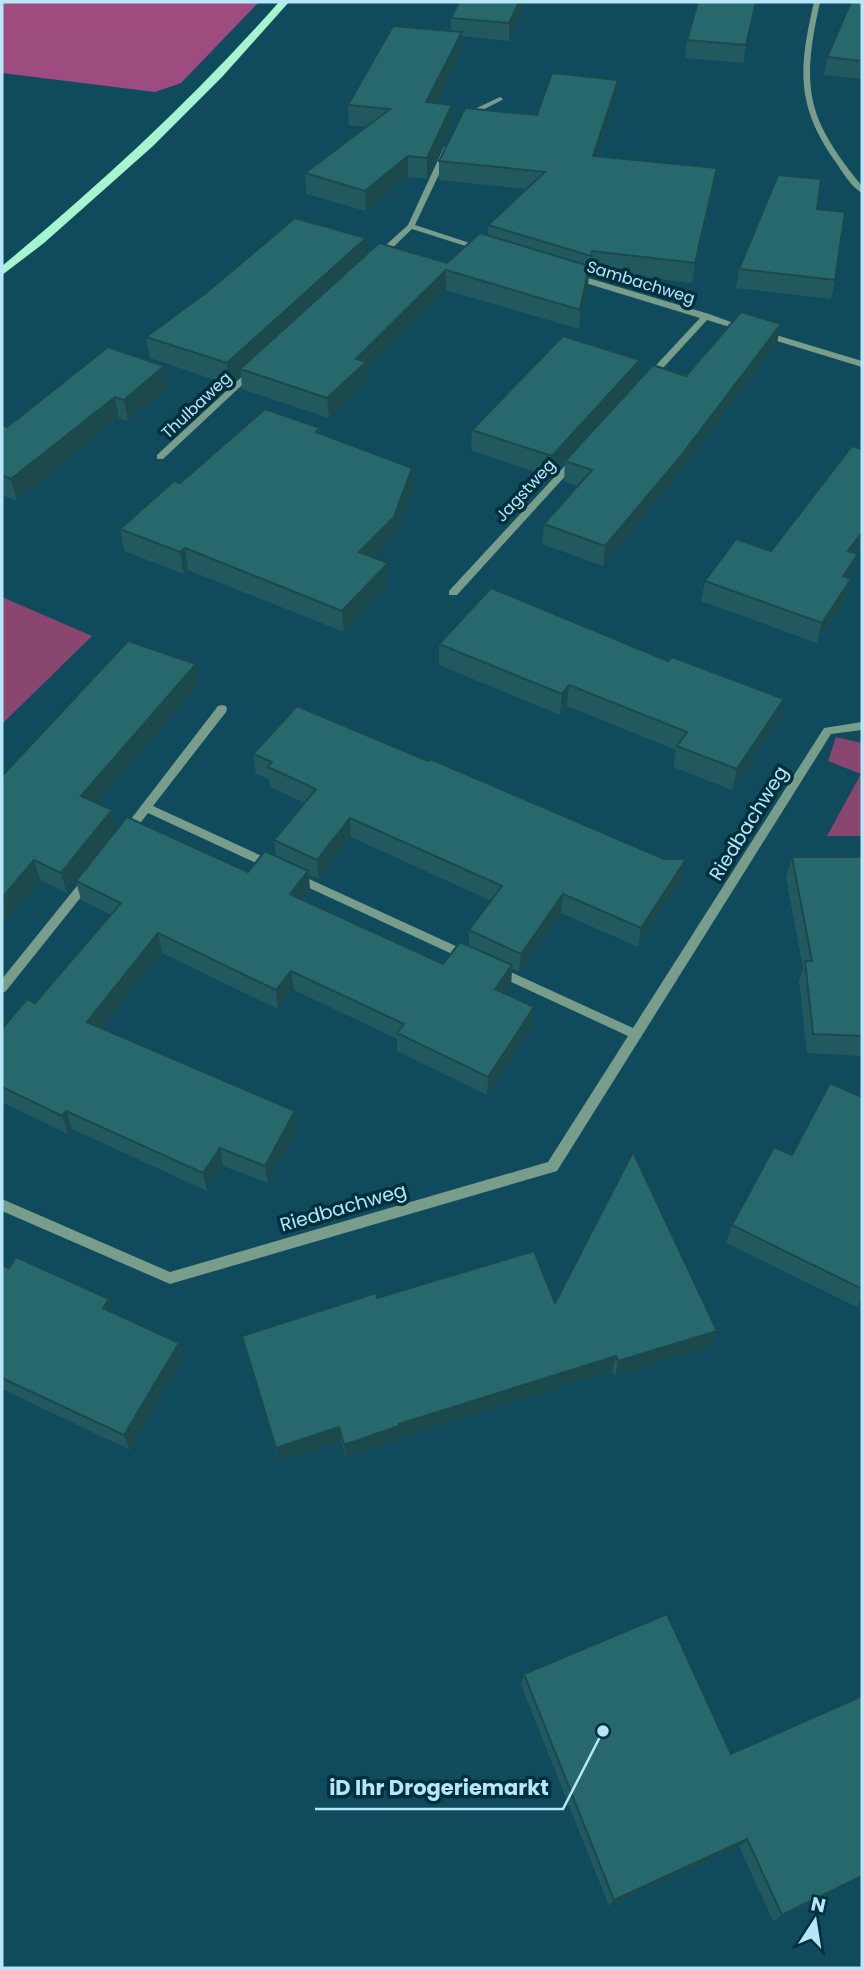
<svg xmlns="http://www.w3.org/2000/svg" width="864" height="1970" font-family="Poppins,sans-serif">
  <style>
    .green { fill: #894770 }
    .forest { fill: #9e4c80 }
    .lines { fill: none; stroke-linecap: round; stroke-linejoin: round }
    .minor { fill: #789d8a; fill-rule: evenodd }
    .major { fill: #a7f5cf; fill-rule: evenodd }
    .wall { fill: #22595e; fill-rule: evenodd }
    .shaded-wall { fill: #1b494c }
    .building { fill: #27686d; stroke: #1b494c; stroke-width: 2 }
    .labels { text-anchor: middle; stroke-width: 7; stroke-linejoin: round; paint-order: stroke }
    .far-street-label { font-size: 16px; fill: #b7e6f8; stroke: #00303e }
    .street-label { font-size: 19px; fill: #b7e6f8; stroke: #00303e }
    .leader { fill: none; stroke: #b7e6f8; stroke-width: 2.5 }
    .callout-dot { fill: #b7e6f8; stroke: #00303e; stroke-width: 2.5 }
    .callout-label { font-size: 21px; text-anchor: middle; font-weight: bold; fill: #b7e6f8; stroke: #00303e; stroke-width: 7; stroke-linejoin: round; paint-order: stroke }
  </style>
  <rect width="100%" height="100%" fill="#0f4b5d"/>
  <!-- green -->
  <path class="green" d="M2 597 92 636 2 724Z
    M836 737 862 743V836H827L861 774 828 761Z"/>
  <!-- forest -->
  <path class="forest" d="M2 2H259L181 83 155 92 2 73Z"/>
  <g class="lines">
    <!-- minor -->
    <path class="minor" d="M814 2H820C801 88 806 118 862 186V193C851 187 842 171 835 161 795 104 799 67 814 2Z
      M500 97 503 99 502 100 469 117 462 115Z
      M444 147 451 149 415 225 485 248 478 250 412 229 382 258H376V254L408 225Z
      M569 274H575L709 314 750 329 746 332 707 320 652 380H646V376L700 318 569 278Z
      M763 331 862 361V367L760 336 759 334Z
      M249 370 256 372 163 459H157V455Z
      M576 456 579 457V461L457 595H449V591L573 457Z
      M222 705 226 706 227 709 226 712 153 806 277 863 279 866 277 869H269L148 813 131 835 127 836 121 832 218 706Z
      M862 722V730L831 734 557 1171 170 1284 2 1211V1199L170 1272 548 1162 628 1036 492 973 490 970 492 967H500L633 1028 824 728Z
      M296 873 471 953 473 956 471 959H463L292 880 290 877Z
      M89 875 95 879 93 882 6 991 2 993V979L85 876Z"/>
    <!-- major -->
    <path class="major" d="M279 2H289L222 77 153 146 44 243 2 275V266C101 184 194 98 279 2Z"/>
  </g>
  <!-- wall -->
  <path class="wall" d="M459 2H526L509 41 461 36V52L436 103 452 125 427 179 408 177 366 211 306 194 305 173 366 127 349 125 348 105 451 31V18Z
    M757 2 743 63 685 58 687 40Z
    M862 2V79L824 75 827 57Z
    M618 80 616 98 597 156 714 188 692 283 591 271 590 275H589L588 285 579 329 446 290 367 369V382L329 418 242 389 241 375 230 385 150 358 146 337 366 254 447 263 488 235V225L526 189 439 180V161L537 115Z
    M739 269 835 280 831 299 736 288Z
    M777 343 677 477 603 566 542 544 544 524 578 486 564 481 565 461 686 376Z
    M640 360 638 381 550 477 471 450 472 430Z
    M164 366 168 388 128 421 119 418 17 501 2 495V425L7 427Z
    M320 428 321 434 412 468 413 490 394 539 375 558 388 563 389 585 344 632 188 570 184 574 124 551 120 529 180 483Z
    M862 544 856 553 858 554 852 574 850 578 846 599 817 643 701 601 705 581 771 551Z
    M439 644 668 661 784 699 779 720 732 790 673 767 676 750 567 706 560 715 439 665Z
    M199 685 97 803 117 829 248 872 276 857 274 840 305 803 270 787 269 779 256 774 253 754 682 879 638 947 561 913 519 972 512 969 511 984 504 993 533 1026 487 1095 397 1051V1039L294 990 278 1009 162 953 102 1029 298 1129 268 1183 223 1166 207 1191 72 1129 68 1134 2 1102V1029L35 1003 111 915 81 900 76 881 67 893 40 880 2 776ZM351 837 491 901 469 930V945L443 964 303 900 310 891 309 875 319 879Z
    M792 857H862V1056L807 1053 799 981 803 968 786 878Z
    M862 1097V1296L857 1307 726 1243 732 1225 792 1155Z
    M2 1265 9 1268 109 1299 114 1313 179 1343 184 1358 130 1450 2 1389Z
    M377 1298 555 1303 717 1331 712 1346 615 1376 612 1371 400 1438V1440L346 1458 341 1441 279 1462 242 1336Z
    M524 1674 731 1754 862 1878 773 1921 739 1846 609 1906 521 1685Z"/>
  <!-- shaded-wall -->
  <path class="shaded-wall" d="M519 2H526L509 41V23Z
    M756 2H757L743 63 746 45Z
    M462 32 461 52 427 123 426 102Z
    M618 80 616 98 591 175 593 156Z
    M452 105V125L427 179V158Z
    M408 156V177L366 211 365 191Z
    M717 168 714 188 692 283 695 263Z
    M366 238 367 259 240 369 241 375 230 385 227 363Z
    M589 266 588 285 579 329 580 310Z
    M446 270V290L367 369V382L329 418 327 398 356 359Z
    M781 324 777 343 677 477 603 566 605 546Z
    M640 360 638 381 550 477 552 456Z
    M164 366 168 388 128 421 124 400Z
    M115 397 119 418 17 501 11 479Z
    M412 468 413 490 394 539 360 574 359 552Z
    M862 532V544L843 571 848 551Z
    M185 548 188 570 184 574 180 552Z
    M858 554 852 574 838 596 843 576Z
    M388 563 389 585 344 632 342 611Z
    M851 579 846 599 817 643 822 623Z
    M196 664 199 685 86 816 81 796Z
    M569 685 567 706 560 715 562 694Z
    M784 699 779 720 732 790 737 769Z
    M112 810 117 830 67 893 61 873Z
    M350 818 351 837 319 879 317 860Z
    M686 859 682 879 638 947 641 928Z
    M34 860 40 880 2 925V898Z
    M308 871 310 891 293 914 290 894Z
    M563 894 561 913 519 972 521 954Z
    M158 933 162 953 92 1041 87 1022Z
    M512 965 511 984 494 1008 495 989Z
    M291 971 294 990 278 1009 276 990Z
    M534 1007 533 1026 487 1095 488 1077Z
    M66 1111 72 1129 68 1134 62 1116Z
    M295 1111 298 1129 268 1183 265 1166Z
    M220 1148 223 1166 207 1191 203 1173Z
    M109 1299 115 1315 103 1308Z
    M717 1331 712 1346 615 1376 618 1361Z
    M179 1343 184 1358 130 1450 124 1435Z
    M616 1356 612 1371 400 1438V1440L346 1458 344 1445 399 1424Z
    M339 1427 341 1441 279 1462 276 1448Z
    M747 1839 739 1846 609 1906 614 1900Z
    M862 1876V1878L773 1921 782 1915Z"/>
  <!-- building -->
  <path class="building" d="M459 2H519L509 23 451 18Z
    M698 2H756L746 45 687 40Z
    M851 2H862V61L827 57Z
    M393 26 462 32 426 102 452 105 427 158 408 156 365 191 305 173 390 109 348 105Z
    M552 73 618 80 593 156 717 168 695 263 592 251 591 256 488 225 545 172 439 161 465 108 537 115Z
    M778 175 821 179 817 209 845 212 835 280 739 269Z
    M295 218 366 238 227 363 146 337 207 292Z
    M480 233 589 266 580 310 446 270 356 359 366 362 327 398 240 369 379 243 447 263Z
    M741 312 781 324 680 457 605 546 544 524 592 470 565 461 653 365 686 376Z
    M563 336 640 360 552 456 472 430Z
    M108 347 164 366 124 400 115 397 11 479 2 475V425L7 427Z
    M265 409 320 428 316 432 412 468 394 517 359 552 388 563 342 611 185 548 180 552 120 529 174 481 180 483Z
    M852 446 862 449V532L848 551 858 554 843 576 851 579 822 623 705 581 736 539 771 551Z
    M491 588 668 661 672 657 784 699 737 769 677 746 687 732 569 685 562 694 439 644Z
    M128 641 196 664 81 796 112 810 61 873 34 860 2 898V776Z
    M297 706 428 761 430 759 664 859H686L641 928 563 894 521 954 469 930 502 886 350 818 317 860 274 840 316 789 268 767 272 762 253 754Z
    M127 817 248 872 265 851 308 871 290 894 443 964 460 942 512 965 495 989 534 1007 488 1077 397 1033 404 1024 291 971 276 990 158 933 87 1022 295 1111 265 1166 220 1148 203 1173 66 1111 62 1116 2 1087V1029L27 999 35 1003 121 903 76 881Z
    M792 857H862V1036L813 1034 805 961H812Z
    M830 1083 862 1097V1289L732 1225 774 1147 792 1155Z
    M633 1152 717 1331 618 1361 616 1356 399 1424V1426L344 1445 339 1427 276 1448 242 1336 376 1293 377 1298 534 1251 555 1303Z
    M16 1257 109 1299 103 1308 179 1343 124 1435 2 1378V1265L9 1268Z
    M667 1614 731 1754 862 1696V1876L782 1915 747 1839 614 1900 524 1674Z"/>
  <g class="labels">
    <!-- far-street labels -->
    <g class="far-street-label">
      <text transform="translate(641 282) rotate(17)" y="6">Sambachweg</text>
      <text transform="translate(196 405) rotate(-43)" y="6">Thulbaweg</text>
      <text transform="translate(525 490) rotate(-47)" y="6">Jagstweg</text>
    </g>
    <!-- street labels -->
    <g class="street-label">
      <text transform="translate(748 823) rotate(-58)" y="7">Riedbachweg</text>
      <text transform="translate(343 1207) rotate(-16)" y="7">Riedbachweg</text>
    </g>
  </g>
  <!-- callouts -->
  <path class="leader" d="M603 1731L563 1809H315"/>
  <circle class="callout-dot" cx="603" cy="1731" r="7"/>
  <g class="callout-label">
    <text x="439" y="1795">iD Ihr Drogeriemarkt</text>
  </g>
  <!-- border -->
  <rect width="864" height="1970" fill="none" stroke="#b7e6f8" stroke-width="7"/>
  <!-- north arrow -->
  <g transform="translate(815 1921) rotate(12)" stroke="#00303e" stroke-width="5" paint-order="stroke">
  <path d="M0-5L12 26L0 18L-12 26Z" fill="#b7e6f8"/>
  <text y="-10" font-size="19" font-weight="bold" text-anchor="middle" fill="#b7e6f8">N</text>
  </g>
</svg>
